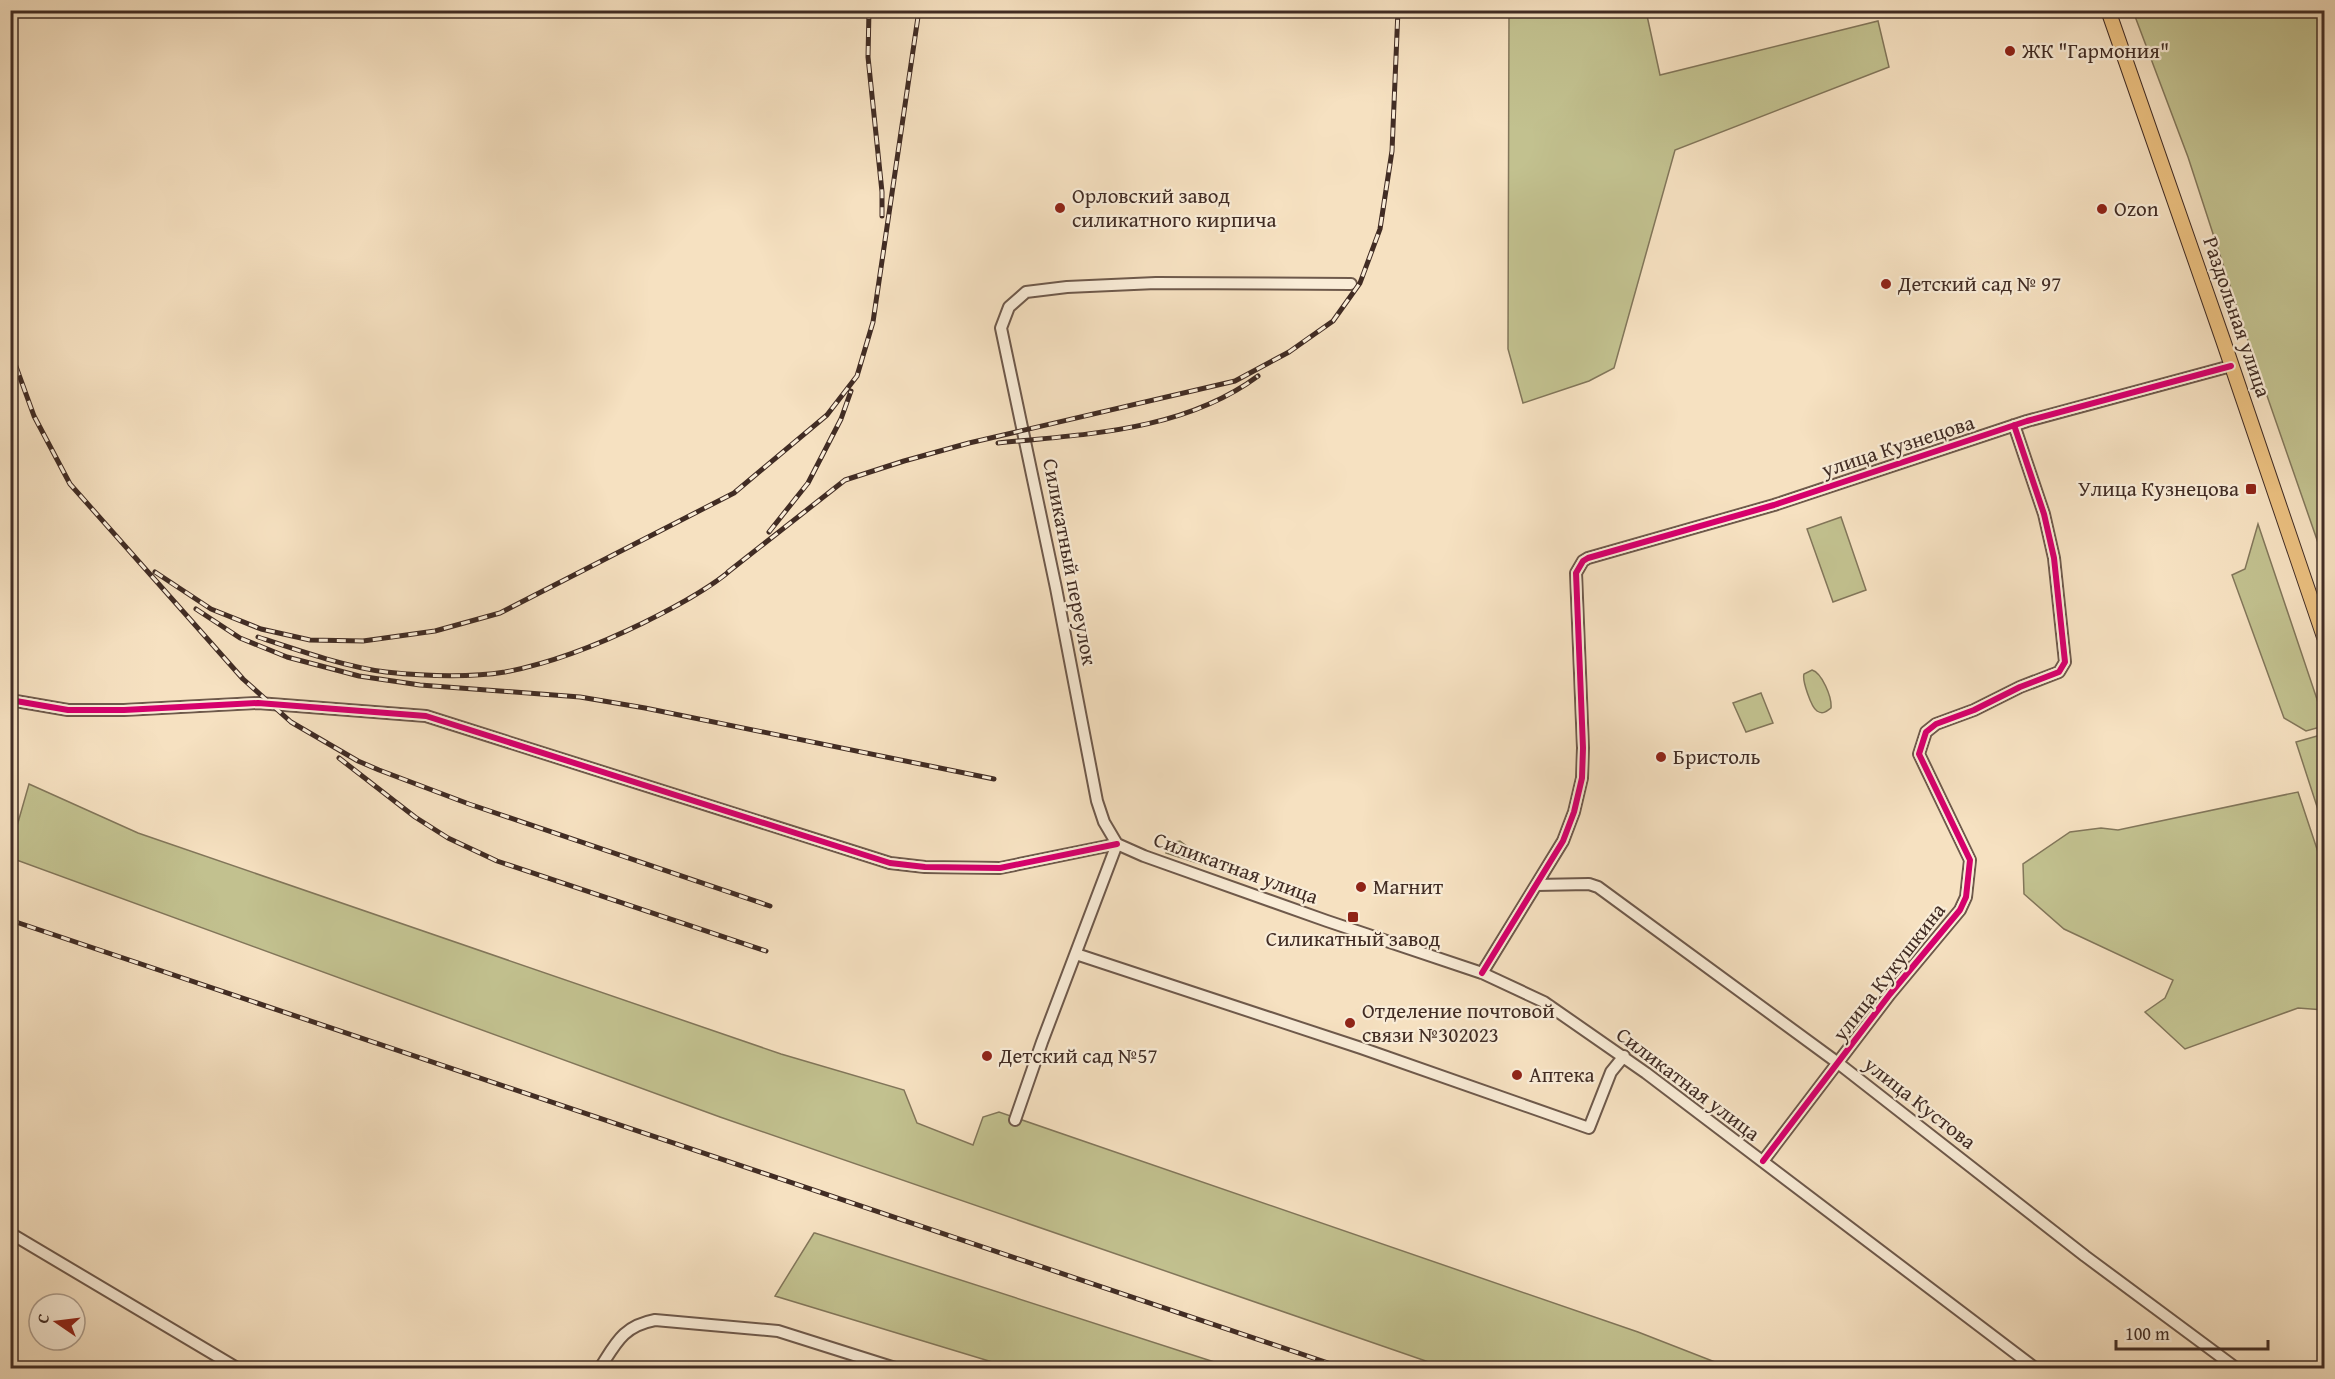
<svg xmlns="http://www.w3.org/2000/svg" width="2335" height="1379" font-family="'Gentium Book Plus',serif">
  <style>
    .green { fill: #c2c18f; stroke: #82765a; stroke-width: 1.5 }
    .lines { fill: none; stroke-linecap: round; stroke-linejoin: round }
    .minor-casing { stroke: #6e594b; stroke-width: 14 }
    .major-casing { stroke: #412c24; stroke-width: 16 }
    .minor { stroke: #f9ecd7; stroke-width: 10 }
    .major { stroke: #ebc080; stroke-width: 14 }
    .rail-casing { stroke: #412c24; stroke-width: 5 }
    .rail { stroke: #f9ecd7; stroke-width: 3; stroke-dasharray: 9; stroke-linecap: butt }
    .cycleway-casing { stroke: #f9ecd7; stroke-width: 10 }
    .cycleway { stroke: #d6006c; stroke-width: 6 }
    .poi-dot { fill: #8f2418; stroke: #f9ecd7; stroke-width: 2 }
    .labels { text-anchor: middle; stroke-width: 4.5; stroke-linejoin: round; paint-order: stroke }
    .poi-label { font-size: 21px; fill: #412c24; stroke: #f9ecd7; text-anchor: start }
    .street-label { font-size: 21px; fill: #412c24; stroke: #f9ecd7 }
  </style>
  <rect width="100%" height="100%" fill="#f6e1c1"/>
  <filter id="stains"><feTurbulence type="fractalNoise" baseFrequency=".00333" numOctaves="4"/><feColorMatrix values="0 0 0 0 .2 0 0 0 0 .09 0 0 0 0 .02 0 0 0 .5 -.17"/></filter>
  <radialGradient id="worn" r=".72"><stop offset=".6" stop-color="#630" stop-opacity="0"/><stop offset="1" stop-color="#630" stop-opacity=".3"/></radialGradient>
  <!-- green -->
  <path class="green" d="M1509 11H1646L1660 75 1878 21 1889 67 1675 150 1614 368 1589 381 1523 403 1508 349Z
    M2133 11H2324V560L2247 338 2188 157Z
    M1841 517 1866 590 1833 602 1807 529Z
    M2258 524 2324 720V726L2306 731 2284 718 2232 575 2245 569Z
    M1812 670C1822 673 1832 697 1831 708 1827 711 1823 715 1817 711 1811 707 1802 680 1804 674Z
    M1761 693 1773 723 1746 732 1733 703Z
    M2324 734V828L2296 742Z
    M29 784 138 833 781 1054 904 1090 917 1123 973 1145 983 1117 999 1112 1638 1332 1715 1362 1739 1368H1446L720 1117 11 858 10 831 15 833Z
    M2298 792 2324 870V1010L2298 1008 2185 1049 2145 1012 2165 998 2173 980 2064 929 2024 894 2023 864 2070 832 2101 828 2118 830Z
    M1180 841 1188 847 1204 865 1166 853 1169 843Z
    M814 1233H815L1233 1368H1012L775 1296Z"/>
  <g class="lines">
    <defs>
      <path id="minor" d="M10 700 68 710H124L258 703 426 716 890 863 925 867 1000 868 1117 844
        M1117 844 1144 856 1327 921 1482 973 1544 1002 1646 1073 2035 1368
        M1117 844 1104 822 1097 801 1056 588 1001 328 1009 307 1026 292 1067 287 1156 283 1351 284
        M1536 885 1589 884 1598 887 1838 1063 2085 1256 2236 1368
        M1076 954 1361 1048 1589 1128 1611 1072 1624 1056
        M1482 973 1563 841 1574 812 1582 778 1583 748 1576 573 1583 561 1588 558 1774 505 2027 421 2231 366
        M1015 1120 1042 1042 1117 844
        M1763 1161 1890 994 1960 910 1966 897 1970 860 1919 754 1926 732 1936 724 1974 710 2020 687 2059 672 2065 662 2054 558 2044 514 2014 425
        M10 1233 237 1368
        M600 1368C616 1343 623 1326 655 1320L778 1331 895 1368"/>
      <path id="major" d="M2108 10 2223 340 2324 637"/>
    </defs>
    <!-- minor casing -->
    <use href="#minor" class="minor-casing"/>
    <!-- major casing -->
    <use href="#major" class="major-casing"/>
    <!-- minor -->
    <use href="#minor" class="minor"/>
    <!-- major -->
    <use href="#major" class="major"/>
    <defs>
      <path id="rail" d="M869 10 868 57 882 192V216
        M10 350 34 416 70 484 243 679 291 722 358 761 379 770 469 804 770 906
        M998 443C1087 434 1184 431 1258 376
        M769 532 808 483 841 419 851 391
        M155 572 211 609 261 629 310 640 363 641 435 631 500 613 734 493 827 415 857 376 873 322 919 10
        M728 572 845 480 904 461 969 443 1235 381 1289 352 1333 321 1360 283 1380 229 1392 151 1398 10
        M196 609 240 638 287 657 359 676 420 685 580 697 645 708 994 779
        M258 637C297 650 346 667 386 672 424 676 467 678 505 672 553 663 600 644 643 623 671 609 710 589 733 568
        M339 758 415 817 448 838 497 861 766 951
        M10 920 1343 1368"/>
    </defs>
    <!-- rail casing -->
    <use href="#rail" class="rail-casing"/>
    <!-- rail -->
    <use href="#rail" class="rail"/>
    <defs>
      <path id="cycleway" d="M10 700 68 710H124L258 703 426 716 890 863 925 867 1000 868 1117 844
        M1482 973 1563 841 1574 812 1582 778 1583 748 1576 573 1583 561 1588 558 1774 505 2027 421 2231 366
        M1763 1161 1890 994 1960 910 1966 897 1970 860 1919 754 1926 732 1936 724 1974 710 2020 687 2059 672 2065 662 2054 558 2044 514 2014 425"/>
    </defs>
    <!-- cycleway casing -->
    <use href="#cycleway" class="cycleway-casing"/>
    <!-- cycleway -->
    <use href="#cycleway" class="cycleway"/>
  </g>
  <!-- markers -->
  <g class="poi-dot">
    <circle cx="2010" cy="51" r="6"/>
    <circle cx="1060" cy="208" r="6"/>
    <circle cx="2102" cy="209" r="6"/>
    <circle cx="1886" cy="284" r="6"/>
    <rect x="2245" y="483" width="12" height="12" rx="3"/>
    <circle cx="1661" cy="757" r="6"/>
    <circle cx="1361" cy="887" r="6"/>
    <rect x="1347" y="911" width="12" height="12" rx="3"/>
    <circle cx="1350" cy="1023" r="6"/>
    <circle cx="987" cy="1056" r="6"/>
    <circle cx="1517" cy="1075" r="6"/>
  </g>
  <g class="labels">
    <!-- poi labels -->
    <g class="poi-label">
      <text x="2022" y="58">ЖК "Гармония"</text>
      <text x="1072" y="203">Орловский завод<tspan x="1072" dy="24">силикатного кирпича</tspan></text>
      <text x="2114" y="216">Ozon</text>
      <text x="1898" y="291">Детский сад № 97</text>
      <text x="2239" y="496" text-anchor="end">Улица Кузнецова</text>
      <text x="1673" y="764">Бристоль</text>
      <text x="1373" y="894">Магнит</text>
      <text x="1353" y="946" text-anchor="middle">Силикатный завод</text>
      <text x="1362" y="1018">Отделение почтовой<tspan x="1362" dy="24">связи №302023</tspan></text>
      <text x="999" y="1063">Детский сад №57</text>
      <text x="1529" y="1082">Аптека</text>
    </g>
    <!-- street labels -->
    <g class="street-label">
      <text transform="translate(2237 317) rotate(71)" y="7">Раздольная улица</text>
      <text transform="translate(1898 446) rotate(-18)" y="7">улица Кузнецова</text>
      <text transform="translate(1070 562) rotate(79)" y="7">Силикатный переулок</text>
      <text transform="translate(1236 868) rotate(20)" y="7">Силикатная улица</text>
      <text transform="translate(1889 972) rotate(-52)" y="7">улица Кукушкина</text>
      <text transform="translate(1688 1084) rotate(37)" y="7">Силикатная улица</text>
      <text transform="translate(1920 1103) rotate(38)" y="7">улица Кустова</text>
    </g>
  </g>
  <!-- margin -->
  <rect width="2335" height="1379" fill="none" stroke="#f6e1c1" stroke-width="36"/>
  <rect x="12" y="12" width="2311" height="1355" fill="none" stroke="#412c24" stroke-width="3"/>
  <rect x="18" y="18" width="2299" height="1343" fill="none" stroke="#412c24" stroke-width="1.5"/>
  <!-- north arrow -->
  <g transform="translate(57 1322) rotate(284)"><circle r="28" fill="#f9ecd7" stroke="#af9f8f" stroke-width="1.5"/>
  <path d="M0-4.5L10 22L0 15L-10 22Z" fill="#8f2418"/>
  <text y="-9" font-size="16" font-weight="bold" text-anchor="middle" fill="#412c24">С</text>
  </g>
  <!-- scale -->
  <path d="M2116 1340v9h152v-9" fill="none" stroke="#412c24" stroke-width="3"/>
  <text x="2125" y="1340" font-size="18" fill="#412c24" stroke="#f9ecd7" stroke-width="4.5" paint-order="stroke">100 m</text>
  <rect width="100%" height="100%" filter="url(#stains)"/>
  <rect width="100%" height="100%" fill="url(#worn)"/>
</svg>
